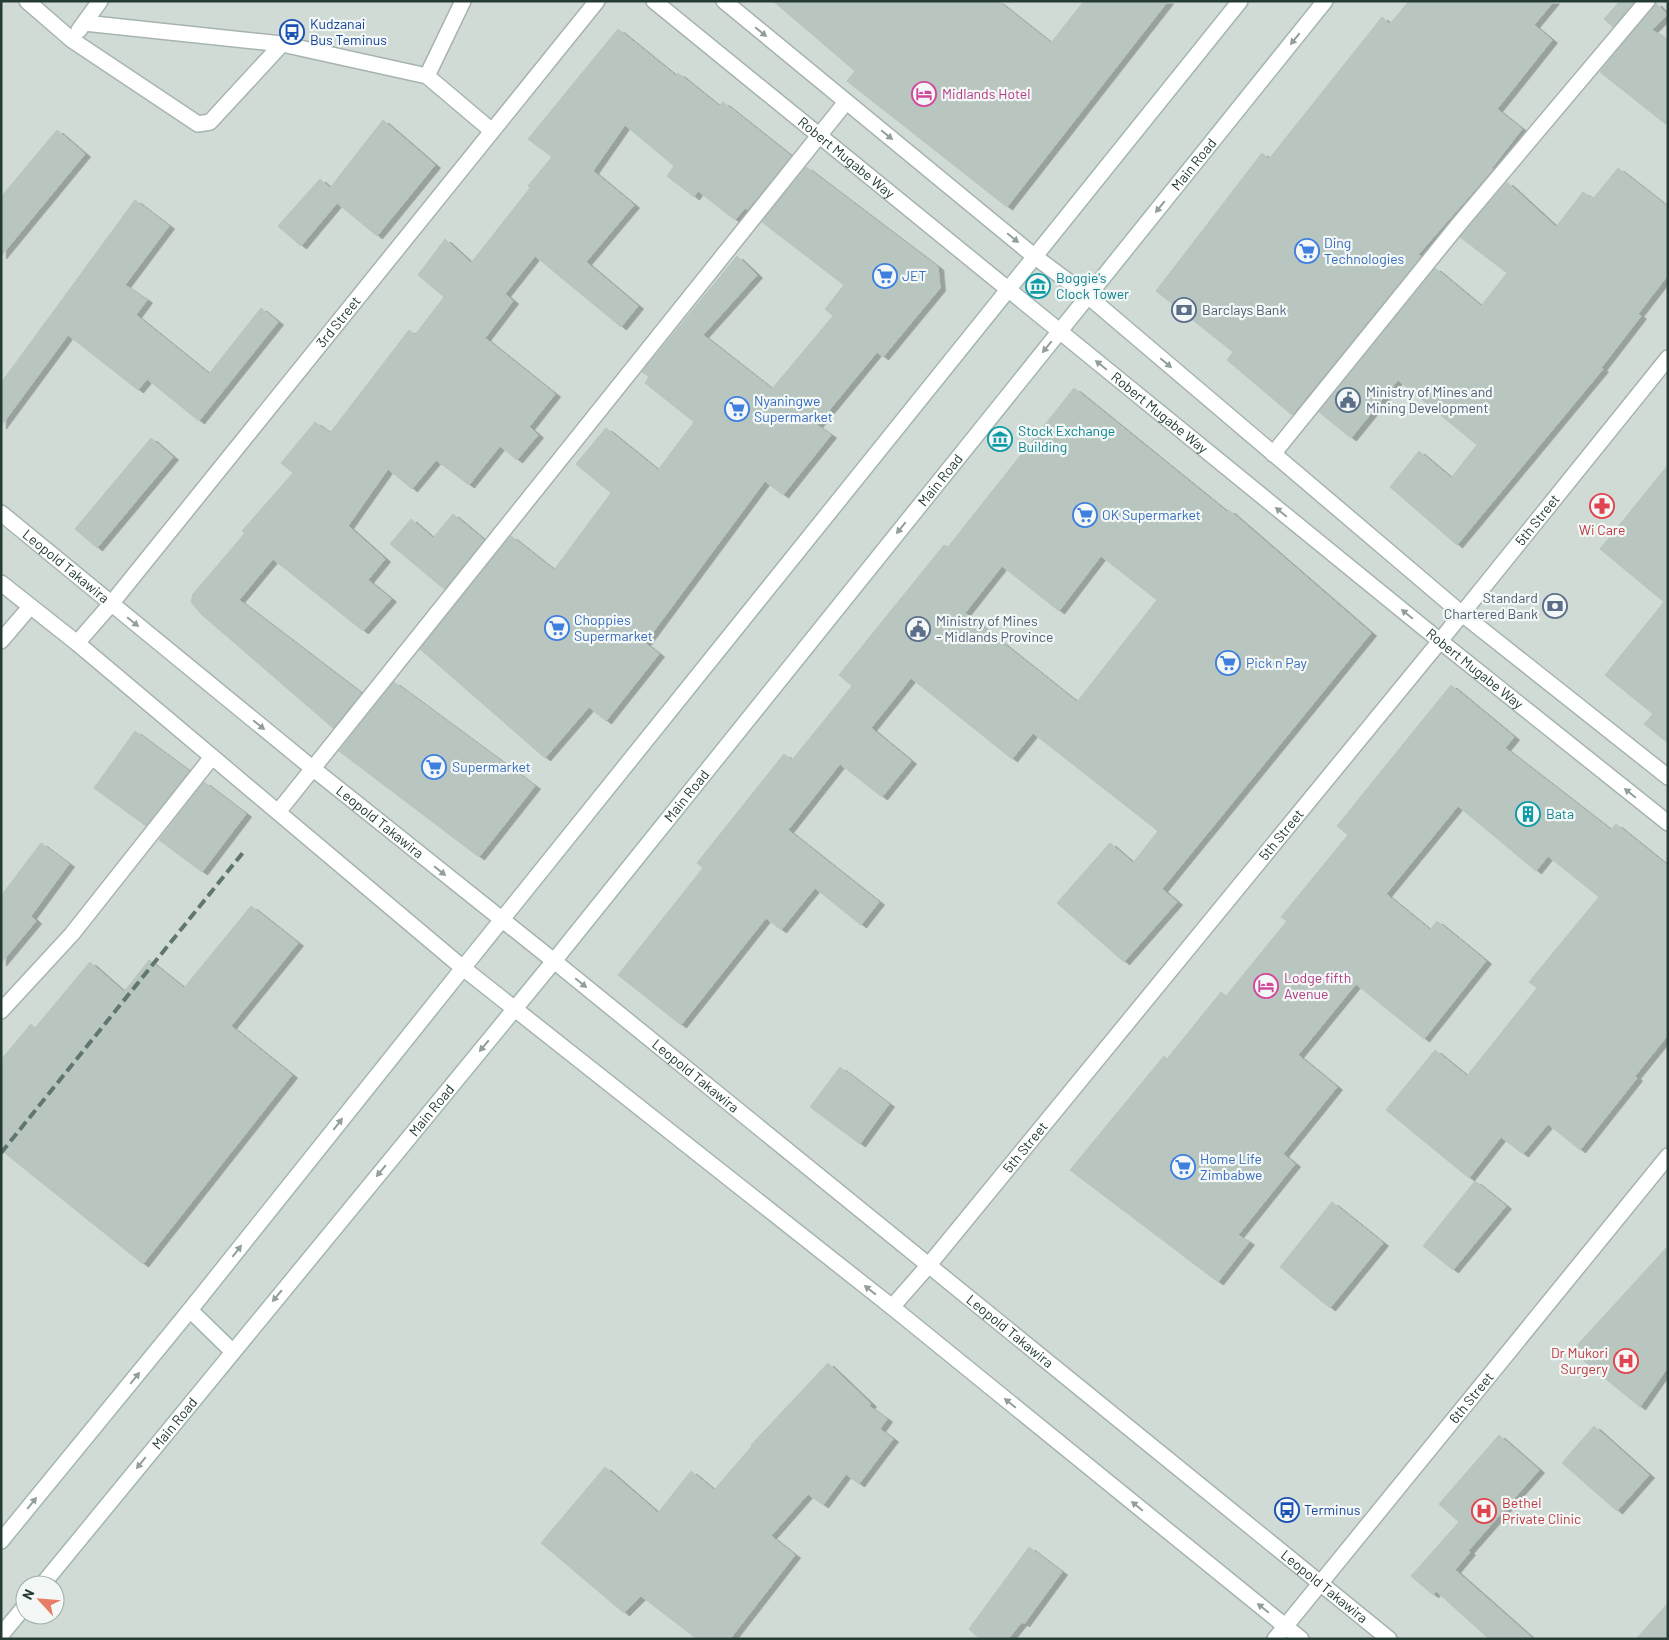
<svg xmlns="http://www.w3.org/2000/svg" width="1669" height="1640" font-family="Barlow,sans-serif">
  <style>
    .built { fill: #d1dbd6; fill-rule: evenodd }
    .building { fill: #b9c6c0; stroke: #b6c5be; fill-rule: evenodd; filter: url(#shadow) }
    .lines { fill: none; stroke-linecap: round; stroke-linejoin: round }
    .service-casing { stroke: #a6b4ae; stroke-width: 18 }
    .minor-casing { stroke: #a6b4ae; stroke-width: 18 }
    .tertiary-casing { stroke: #a6b4ae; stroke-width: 18 }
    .secondary-casing { stroke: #a2b7ae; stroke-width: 18 }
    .service { stroke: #fff; stroke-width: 15 }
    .minor { stroke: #fff; stroke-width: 15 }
    .tertiary { stroke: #fff; stroke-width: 15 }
    .secondary { stroke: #fff; stroke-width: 15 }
    .rail { stroke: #5f776f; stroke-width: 4; stroke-dasharray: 10 5; stroke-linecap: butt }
    .oneway { fill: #929e9a }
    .labels { text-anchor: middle; stroke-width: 4.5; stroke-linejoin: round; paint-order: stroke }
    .transit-label { font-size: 14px; fill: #164399; stroke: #f3f8f6; text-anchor: start }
    .hotel-label { font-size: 14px; fill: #b23c85; stroke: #f3f8f6; text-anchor: start }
    .street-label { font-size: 14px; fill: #243c34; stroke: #f3f8f6 }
    .shop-label { font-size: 14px; fill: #366cbe; stroke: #f3f8f6; text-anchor: start }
    .culture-label { font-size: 14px; fill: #0d838f; stroke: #f3f8f6; text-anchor: start }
    .service-label { font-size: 14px; fill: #4e5e75; stroke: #f3f8f6; text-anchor: start }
    .health-label { font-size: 14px; fill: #be3a42; stroke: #f3f8f6 }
  </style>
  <defs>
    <filter id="shadow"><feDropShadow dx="5.5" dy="3" stdDeviation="0" flood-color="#0004"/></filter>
  </defs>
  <rect width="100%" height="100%" fill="#e3ece7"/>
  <!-- built -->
  <path class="built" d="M1 1H1668V1639H1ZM25 1585H55V1615H25Z"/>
  <!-- building -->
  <path class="building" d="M773 1H998L1051 43 1084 1H1168L1007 207 847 81 855 71Z
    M1409 1H1554L1534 25 1552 40 1497 109 1522 129 1492 168 1493 169 1418 255 1421 256 1292 415 1227 360 1233 352 1156 291 1262 153 1269 159 1382 17 1390 24Z
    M1620 1H1635L1613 27 1604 19Z
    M1656 3 1667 15 1652 30 1668 40V126L1600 72Z
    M618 29 676 76 678 73 719 106 723 102 791 156 747 210 745 208 735 220 698 191 694 197 667 176 674 166 625 125 593 171 634 205 586 262 638 306 621 327 535 256 505 294 513 301 485 338 555 394 529 427 538 435 517 460 500 446 469 485 436 460 412 489 388 469 348 526 385 559 368 580 391 599 363 631 273 559 239 600 361 693 333 728 201 614 191 602 193 594 245 533 242 531 293 473 281 463 315 422 330 433 409 330 415 335 444 297 418 275 445 239 471 263 530 188 528 186 552 157 528 139Z
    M383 120 435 165 377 236 337 203 301 246 278 226 320 179 330 188Z
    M57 130 85 154 1 256V197Z
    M806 167 938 267 940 288 883 357 877 352 817 425 831 435 783 495 765 481 645 643 659 654 606 721 589 707 545 758 420 649 511 536 554 570 611 493 576 464 606 428 658 470 694 422 645 383 649 377 642 372 737 256 757 275 703 335 772 389 833 316 825 309 844 285 762 222Z
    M1618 168 1668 207V275L1638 314 1641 316 1601 368 1603 369 1457 545 1390 487 1419 451 1451 478 1477 445 1398 380 1351 438 1319 412 1435 268 1481 306 1507 273 1460 237 1507 182 1556 227 1583 192 1593 199Z
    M135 200 169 226 125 285 147 300 136 315 209 374 261 308 278 322 199 421 147 379 138 390 68 335 1 426V383Z
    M1074 388 1227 512 1229 510 1371 633 1162 889 1177 902 1124 962 1057 903 1110 843 1133 863 1158 831 1033 733 1012 759 911 678 871 728 911 761 882 797 840 764 788 830 879 902 861 925 815 888 781 930 766 918 681 1025 618 975 703 868 697 863 784 754 792 760 852 686 839 675 944 545 948 547ZM1101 556 1157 600 1077 702 965 613 1002 566 1059 611Z
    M151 438 173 457 97 548 75 529Z
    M1668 465V743L1644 724 1653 714 1605 675 1664 602 1600 549Z
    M453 514 484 540 444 589 390 544 411 519 433 538Z
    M394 682 535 786 479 857 339 751Z
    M1451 685 1514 737 1505 748 1611 830 1616 824 1668 866V1035L1635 1076 1637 1078 1580 1150 1548 1124 1523 1154 1501 1137 1469 1178 1386 1110 1435 1050 1467 1076 1537 988 1529 982 1599 897 1548 856 1536 871 1458 806 1386 894 1430 930 1437 921 1486 961 1424 1039 1356 984 1298 1055 1337 1087 1283 1154 1295 1164 1238 1235 1249 1242 1218 1282 1070 1170 1164 1056 1167 1059 1221 992 1226 996 1287 921 1281 917 1348 835 1337 826Z
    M135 731 189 771 146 826 94 788Z
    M204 782 246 814 202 872 159 840Z
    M41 843 69 864 31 916 36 921 1 963V896Z
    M251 906 298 943 231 1026 292 1075 143 1264 1 1150V1060L31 1024 35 1028 90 962 124 992 149 960 184 988Z
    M840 1067 889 1104 860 1144 810 1107Z
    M1475 1181 1506 1206 1453 1270 1423 1246Z
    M1332 1202 1383 1243 1330 1308 1280 1267Z
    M1668 1246V1367L1640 1407 1572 1351Z
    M828 1363 871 1404 869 1406 887 1419 880 1429 893 1439 859 1484 846 1474 823 1505 808 1494 771 1536 795 1555 730 1639H697L641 1596 624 1613 541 1543 605 1467 658 1513 691 1471 714 1490 752 1446 751 1445Z
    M1594 1426 1649 1475 1617 1511 1562 1463Z
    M1499 1435 1539 1470 1468 1551 1470 1552 1455 1570 1533 1639H1489L1436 1591 1433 1595 1411 1576 1459 1522 1439 1504Z
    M1029 1547 1062 1572 1024 1624 1022 1622 1008 1639H980L969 1629Z
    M1668 1603V1639H1636Z"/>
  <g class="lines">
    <defs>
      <path id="service" d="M27 1 72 40 198 124 210 122 282 44
        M84 23 282 44 427 76 492 131
        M79 30 100 1
        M427 76 463 1
        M1273 454 1459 224 1647 1
        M1 641 30 607
        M278 812 846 102
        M1 1011 72 934 212 757"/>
      <g id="minor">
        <path id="s1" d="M1 513 311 767 554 961 1389 1639"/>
        <path d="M1 583 77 643 463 968 892 1307 1301 1639"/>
        <path id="s2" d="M77 643 111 604 597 1"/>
        <path id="s3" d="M892 1307 928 1266 1440 641 1668 358"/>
        <path id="s4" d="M1275 1639 1668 1156"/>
      </g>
      <g id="tertiary">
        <path id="s5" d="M654 1 1440 641 1668 823"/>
        <path d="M724 1 1034 256 1089 297 1461 613 1668 777"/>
      </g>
      <g id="secondary">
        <path d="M190 1310 232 1351"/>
        <path d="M1 1541 190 1310 463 968 1240 1"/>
        <path id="s6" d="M42 1585 554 961 1325 1"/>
        <path d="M1 1635 25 1606"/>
      </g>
    </defs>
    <!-- service casing -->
    <use href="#service" class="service-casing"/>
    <!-- minor casing -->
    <use href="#minor" class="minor-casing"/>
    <!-- tertiary casing -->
    <use href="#tertiary" class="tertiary-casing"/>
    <!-- secondary casing -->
    <use href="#secondary" class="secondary-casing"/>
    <!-- service -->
    <use href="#service" class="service"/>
    <!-- minor -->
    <use href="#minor" class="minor"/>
    <!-- tertiary -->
    <use href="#tertiary" class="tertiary"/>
    <!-- secondary -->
    <use href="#secondary" class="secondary"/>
    <!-- rail -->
    <path class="rail" d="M1 1153 245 850"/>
  </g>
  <!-- one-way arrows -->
  <defs><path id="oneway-solid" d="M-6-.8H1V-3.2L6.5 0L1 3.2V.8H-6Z" transform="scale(1.25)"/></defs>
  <g class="oneway">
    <use href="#oneway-solid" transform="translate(761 32) rotate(39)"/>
    <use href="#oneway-solid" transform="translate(1295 39) rotate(129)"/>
    <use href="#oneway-solid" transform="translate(887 135) rotate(39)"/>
    <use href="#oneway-solid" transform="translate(1160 207) rotate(129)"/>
    <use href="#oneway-solid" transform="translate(1013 238) rotate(39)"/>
    <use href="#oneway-solid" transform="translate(1047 347) rotate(129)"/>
    <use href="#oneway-solid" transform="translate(1166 363) rotate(40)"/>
    <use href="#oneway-solid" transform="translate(1101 365) rotate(-141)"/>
    <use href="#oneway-solid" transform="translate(1281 512) rotate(-141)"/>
    <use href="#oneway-solid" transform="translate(901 528) rotate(129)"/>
    <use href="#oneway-solid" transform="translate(1407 614) rotate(-141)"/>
    <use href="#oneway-solid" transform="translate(133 622) rotate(39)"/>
    <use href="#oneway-solid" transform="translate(259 725) rotate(39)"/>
    <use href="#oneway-solid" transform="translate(1630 793) rotate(-141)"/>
    <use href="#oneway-solid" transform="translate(440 871) rotate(39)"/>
    <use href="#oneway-solid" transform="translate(581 983) rotate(39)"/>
    <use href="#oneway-solid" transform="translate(484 1046) rotate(130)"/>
    <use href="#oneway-solid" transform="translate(338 1124) rotate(-52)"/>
    <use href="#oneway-solid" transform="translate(381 1171) rotate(130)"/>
    <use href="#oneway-solid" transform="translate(237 1251) rotate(-52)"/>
    <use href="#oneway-solid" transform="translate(870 1290) rotate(-142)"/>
    <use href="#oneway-solid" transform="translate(277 1296) rotate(130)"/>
    <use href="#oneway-solid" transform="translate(135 1378) rotate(-51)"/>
    <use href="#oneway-solid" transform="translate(1010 1403) rotate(-141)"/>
    <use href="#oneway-solid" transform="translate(141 1463) rotate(129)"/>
    <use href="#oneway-solid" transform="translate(32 1503) rotate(-51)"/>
    <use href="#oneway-solid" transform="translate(1137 1506) rotate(-141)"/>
    <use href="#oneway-solid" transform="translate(1263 1608) rotate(-141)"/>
  </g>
  <!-- icons -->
  <defs>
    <symbol id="bus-ring" viewBox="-11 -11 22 22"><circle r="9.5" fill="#f3f8f6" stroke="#1a4fb4" stroke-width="1.5"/><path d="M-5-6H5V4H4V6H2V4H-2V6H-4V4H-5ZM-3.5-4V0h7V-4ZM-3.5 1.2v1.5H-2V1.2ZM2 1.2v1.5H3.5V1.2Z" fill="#1a4fb4"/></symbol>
    <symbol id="hotel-ring" viewBox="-11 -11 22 22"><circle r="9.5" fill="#f3f8f6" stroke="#d1479c" stroke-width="1.5"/><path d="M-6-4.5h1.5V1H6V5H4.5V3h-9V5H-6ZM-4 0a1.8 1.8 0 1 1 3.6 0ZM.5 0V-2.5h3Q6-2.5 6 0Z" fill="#d1479c"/></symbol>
    <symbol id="supermarket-ring" viewBox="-11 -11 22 22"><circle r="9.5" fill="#f3f8f6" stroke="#3f7fe0" stroke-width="1.5"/><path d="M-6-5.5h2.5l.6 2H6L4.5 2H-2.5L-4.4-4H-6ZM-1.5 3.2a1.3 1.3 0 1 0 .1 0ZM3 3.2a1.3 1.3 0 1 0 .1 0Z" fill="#3f7fe0"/></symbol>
    <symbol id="museum-ring" viewBox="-11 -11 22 22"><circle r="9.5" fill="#f3f8f6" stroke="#0f9aa8" stroke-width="1.5"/><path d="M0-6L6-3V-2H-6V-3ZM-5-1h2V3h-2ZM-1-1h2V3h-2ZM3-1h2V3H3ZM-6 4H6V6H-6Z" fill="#0f9aa8"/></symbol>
    <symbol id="bank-ring" viewBox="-11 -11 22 22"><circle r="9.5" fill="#f3f8f6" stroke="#5c6f8a" stroke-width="1.5"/><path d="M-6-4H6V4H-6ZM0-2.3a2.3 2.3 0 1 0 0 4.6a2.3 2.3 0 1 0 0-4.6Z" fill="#5c6f8a"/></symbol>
    <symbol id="civic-ring" viewBox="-11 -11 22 22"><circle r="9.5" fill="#f3f8f6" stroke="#5c6f8a" stroke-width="1.5"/><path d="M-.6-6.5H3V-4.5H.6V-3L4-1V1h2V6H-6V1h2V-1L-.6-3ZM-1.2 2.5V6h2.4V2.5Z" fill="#5c6f8a"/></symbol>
    <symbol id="pharmacy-ring" viewBox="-11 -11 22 22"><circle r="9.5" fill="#f3f8f6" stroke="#e0444e" stroke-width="1.5"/><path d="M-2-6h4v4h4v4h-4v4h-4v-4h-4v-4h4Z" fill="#e0444e"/></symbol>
    <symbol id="building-ring" viewBox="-11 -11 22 22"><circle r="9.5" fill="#f3f8f6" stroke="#0f9aa8" stroke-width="1.5"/><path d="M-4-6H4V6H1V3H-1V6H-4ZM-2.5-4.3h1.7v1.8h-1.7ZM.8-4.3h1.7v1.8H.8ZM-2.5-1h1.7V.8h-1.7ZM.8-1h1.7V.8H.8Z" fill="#0f9aa8"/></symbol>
    <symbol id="hospital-ring" viewBox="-11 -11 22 22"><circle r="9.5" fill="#f3f8f6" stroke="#e0444e" stroke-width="1.5"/><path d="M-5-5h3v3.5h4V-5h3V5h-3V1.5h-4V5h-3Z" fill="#e0444e"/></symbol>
  </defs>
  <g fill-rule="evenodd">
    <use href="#bus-ring" x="278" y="18" width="28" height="28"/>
    <use href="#hotel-ring" x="910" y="80" width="28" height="28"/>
    <use href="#supermarket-ring" x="1293" y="237" width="28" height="28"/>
    <use href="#supermarket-ring" x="871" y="262" width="28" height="28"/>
    <use href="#museum-ring" x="1024" y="272" width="28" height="28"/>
    <use href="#bank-ring" x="1170" y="296" width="28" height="28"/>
    <use href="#civic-ring" x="1334" y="386" width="28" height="28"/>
    <use href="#supermarket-ring" x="723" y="395" width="28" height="28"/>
    <use href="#museum-ring" x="986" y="425" width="28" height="28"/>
    <use href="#pharmacy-ring" x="1588" y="492" width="28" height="28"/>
    <use href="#supermarket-ring" x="1071" y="501" width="28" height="28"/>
    <use href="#bank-ring" x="1541" y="592" width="28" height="28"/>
    <use href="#supermarket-ring" x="543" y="614" width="28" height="28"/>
    <use href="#civic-ring" x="904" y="615" width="28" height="28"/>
    <use href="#supermarket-ring" x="1214" y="649" width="28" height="28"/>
    <use href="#supermarket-ring" x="420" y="753" width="28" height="28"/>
    <use href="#building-ring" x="1514" y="800" width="28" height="28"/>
    <use href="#hotel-ring" x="1252" y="972" width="28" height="28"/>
    <use href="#supermarket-ring" x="1169" y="1153" width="28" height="28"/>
    <use href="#hospital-ring" x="1612" y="1347" width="28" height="28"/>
    <use href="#bus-ring" x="1273" y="1496" width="28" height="28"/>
    <use href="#hospital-ring" x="1470" y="1497" width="28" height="28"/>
  </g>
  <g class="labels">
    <!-- transit labels -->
    <g class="transit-label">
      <text x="310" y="29">Kudzanai<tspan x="310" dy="16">Bus Teminus</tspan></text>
      <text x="1304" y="1515">Terminus</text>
    </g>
    <!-- hotel labels -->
    <g class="hotel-label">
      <text x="942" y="99">Midlands Hotel</text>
      <text x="1284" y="983">Lodge fifth<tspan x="1284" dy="16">Avenue</tspan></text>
    </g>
    <!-- street labels -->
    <g class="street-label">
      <text dy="5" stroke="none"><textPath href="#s5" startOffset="248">Robert Mugabe Way</textPath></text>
      <text dy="5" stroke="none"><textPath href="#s6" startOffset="1829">Main Road</textPath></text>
      <text dy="5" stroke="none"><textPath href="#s2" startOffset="414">3rd Street</textPath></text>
      <text dy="5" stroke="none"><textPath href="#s5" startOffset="652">Robert Mugabe Way</textPath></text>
      <text dy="5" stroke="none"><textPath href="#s6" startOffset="1424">Main Road</textPath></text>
      <text dy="5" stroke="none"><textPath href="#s3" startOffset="1018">5th Street</textPath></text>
      <text dy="5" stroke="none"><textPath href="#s1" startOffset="84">Leopold Takawira</textPath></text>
      <text dy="5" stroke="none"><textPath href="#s5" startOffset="1058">Robert Mugabe Way</textPath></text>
      <text dy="5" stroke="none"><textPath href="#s6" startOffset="1019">Main Road</textPath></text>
      <text dy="5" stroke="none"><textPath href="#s1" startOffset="489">Leopold Takawira</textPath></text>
      <text dy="5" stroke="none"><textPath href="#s3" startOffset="612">5th Street</textPath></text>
      <text dy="5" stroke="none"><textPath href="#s1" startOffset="894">Leopold Takawira</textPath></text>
      <text dy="5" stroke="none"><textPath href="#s6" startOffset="614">Main Road</textPath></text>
      <text dy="5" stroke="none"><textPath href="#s3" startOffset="208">5th Street</textPath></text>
      <text dy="5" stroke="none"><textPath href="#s1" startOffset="1299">Leopold Takawira</textPath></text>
      <text dy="5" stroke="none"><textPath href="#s4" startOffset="311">6th Street</textPath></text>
      <text dy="5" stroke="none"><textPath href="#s6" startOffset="209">Main Road</textPath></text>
      <text dy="5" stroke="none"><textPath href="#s1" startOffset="1704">Leopold Takawira</textPath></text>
    </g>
    <!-- shop labels -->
    <g class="shop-label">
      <text x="1324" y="248">Ding<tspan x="1324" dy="16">Technologies</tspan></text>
      <text x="902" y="281">JET</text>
      <text x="754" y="406">Nyaningwe<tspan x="754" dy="16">Supermarket</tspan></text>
      <text x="1102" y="520">OK Supermarket</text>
      <text x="574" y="625">Choppies<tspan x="574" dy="16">Supermarket</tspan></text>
      <text x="1246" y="668">Pick n Pay</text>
      <text x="452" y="772">Supermarket</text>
      <text x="1200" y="1164">Home Life<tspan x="1200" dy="16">Zimbabwe</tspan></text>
    </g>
    <!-- culture labels -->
    <g class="culture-label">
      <text x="1056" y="283">Boggie's<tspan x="1056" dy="16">Clock Tower</tspan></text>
      <text x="1018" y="436">Stock Exchange<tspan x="1018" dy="16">Building</tspan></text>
      <text x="1546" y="819">Bata</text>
    </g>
    <!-- service labels -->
    <g class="service-label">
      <text x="1202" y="315">Barclays Bank</text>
      <text x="1366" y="397">Ministry of Mines and<tspan x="1366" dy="16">Mining Development</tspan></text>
      <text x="1538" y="603" text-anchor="end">Standard<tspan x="1538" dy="16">Chartered Bank</tspan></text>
      <text x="936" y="626">Ministry of Mines<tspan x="936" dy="16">- Midlands Province</tspan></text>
    </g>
    <!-- health labels -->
    <g class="health-label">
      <text x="1602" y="535">Wi Care</text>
      <text x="1608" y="1358" text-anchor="end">Dr Mukori<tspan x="1608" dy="16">Surgery</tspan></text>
      <text x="1502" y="1508" text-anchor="start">Bethel<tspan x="1502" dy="16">Private Clinic</tspan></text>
    </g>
  </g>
  <!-- border -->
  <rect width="1669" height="1640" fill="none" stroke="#243c34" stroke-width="5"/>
  <!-- north arrow -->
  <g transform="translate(40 1600) rotate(296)"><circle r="24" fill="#f3f8f6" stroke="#a0ada8"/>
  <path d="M0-4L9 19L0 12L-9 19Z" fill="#e67d67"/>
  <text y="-8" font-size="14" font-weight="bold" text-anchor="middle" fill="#243c34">N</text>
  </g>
</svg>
